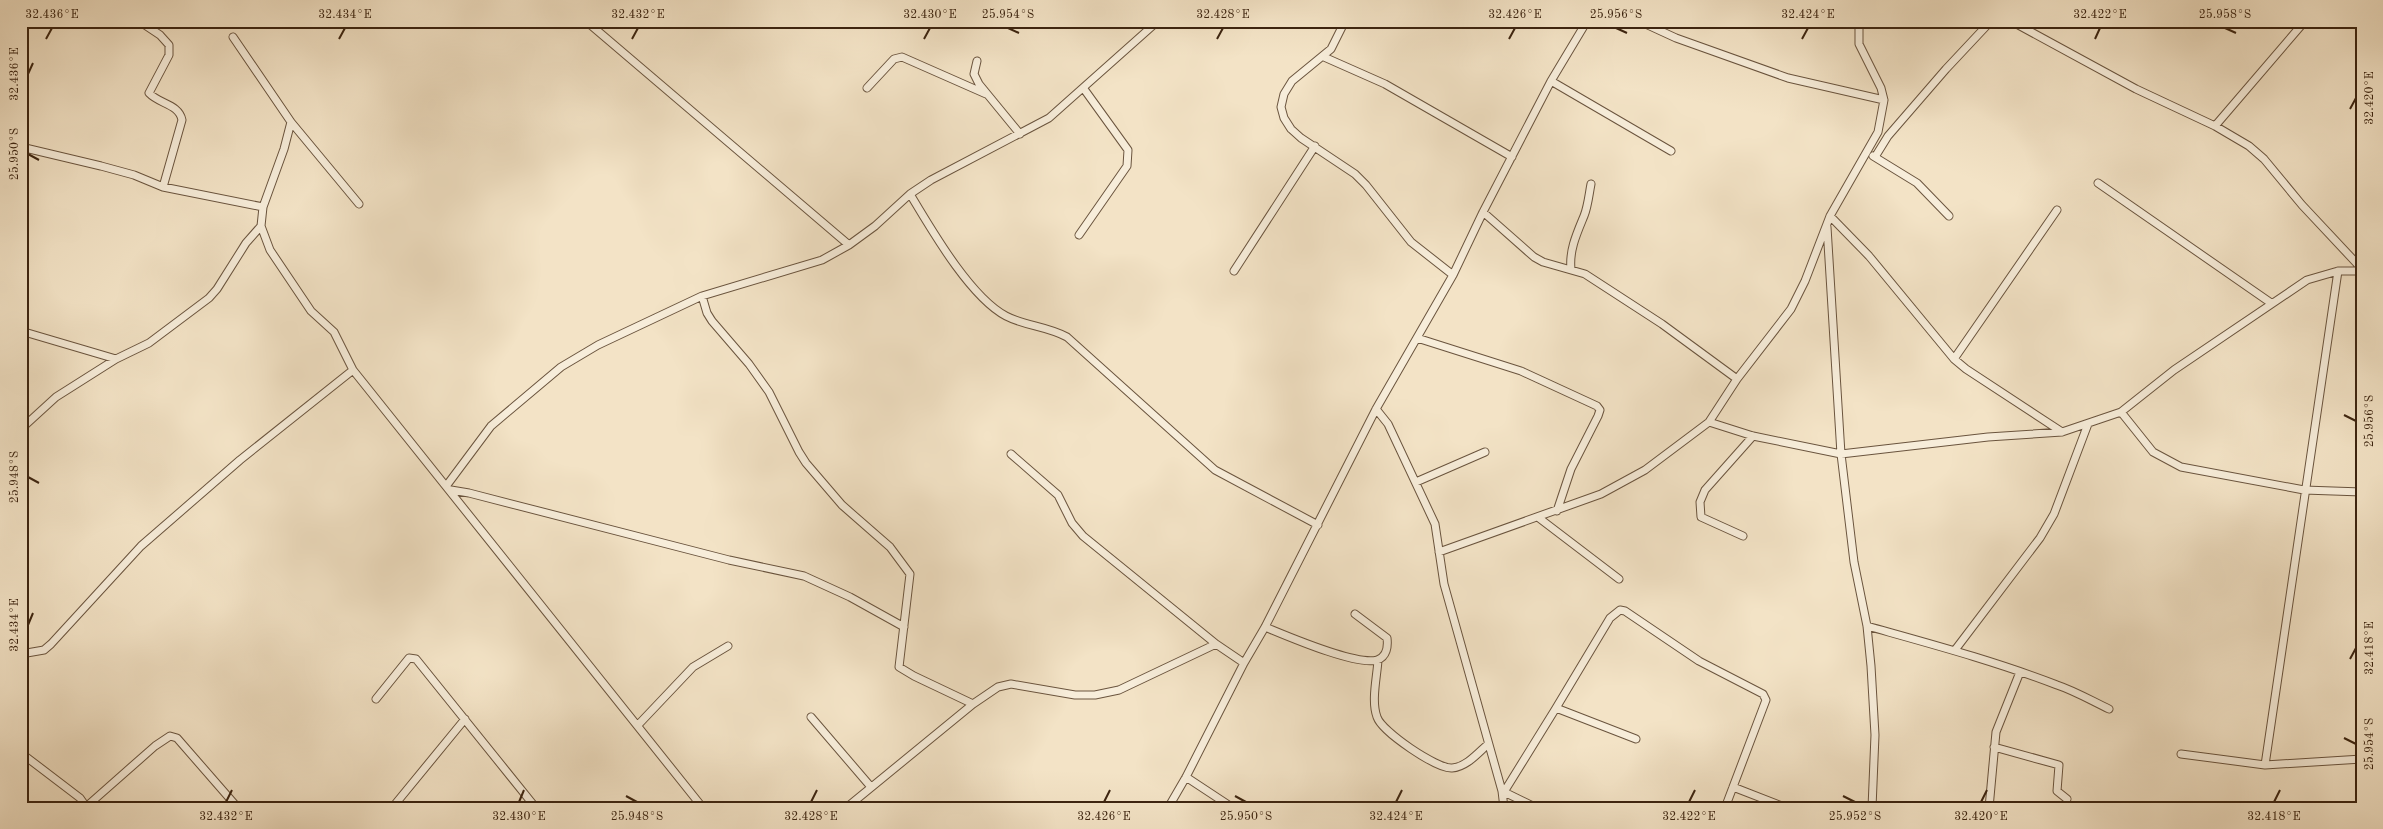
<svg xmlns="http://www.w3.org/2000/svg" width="2383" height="829" font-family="'Old Standard TT',serif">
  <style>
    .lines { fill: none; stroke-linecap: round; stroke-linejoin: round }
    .street-casing { stroke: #6a543e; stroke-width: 9 }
    .street { stroke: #f7edda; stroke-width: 7 }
    .ticks { fill: none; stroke: #3c2410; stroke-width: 2 }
    .neatline { fill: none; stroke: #3c2410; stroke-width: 2 }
    .ticks-label { font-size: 12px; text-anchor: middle; fill: #3c2410 }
  </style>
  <rect width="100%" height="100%" fill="#f3e3c6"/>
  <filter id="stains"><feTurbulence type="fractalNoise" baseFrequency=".004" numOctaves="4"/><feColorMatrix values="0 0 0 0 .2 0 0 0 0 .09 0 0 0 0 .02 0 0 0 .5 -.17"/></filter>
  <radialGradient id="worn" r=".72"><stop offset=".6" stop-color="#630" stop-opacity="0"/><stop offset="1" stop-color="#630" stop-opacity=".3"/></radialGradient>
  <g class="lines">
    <defs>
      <path id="street" d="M139 21 160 35 169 45V55L149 93C159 104 179 104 182 120L163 187
        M586 21 849 245
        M1345 21 1331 49 1292 81 1284 94 1281 107 1284 118 1291 129 1301 138 1355 174 1366 185 1411 242 1453 275
        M1639 21 1676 38 1788 78 1884 100
        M2011 21 2136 89 2215 126 2249 146 2264 159 2302 205 2362 269
        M233 37 291 122 284 149 263 207 261 226 270 250 311 311 334 332 353 370 703 808
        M1324 57 1385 84 1512 157
        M977 61 974 74 979 84 1020 134
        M1551 81 1671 151
        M867 88 894 59 902 57 986 94
        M291 122 359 204
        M2215 126 2305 21
        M21 147 101 166 134 175 163 187 263 207
        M1873 156 1917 183 1949 216
        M1875 157 1888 136 1946 69 1991 21
        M2098 183 2271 303
        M910 194C931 229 970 297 1006 316 1025 326 1047 326 1067 337L1215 470 1318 525
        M1483 212 1534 257 1543 262 1585 274 1662 324 1737 379
        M1830 216 1869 256 1954 359 1966 369 2062 432
        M1827 227 1841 454 1854 562 1867 626 1871 666 1875 735 1872 808
        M1079 235 1127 166 1128 150 1084 89
        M1571 269C1569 250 1577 233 1584 216 1588 206 1589 194 1591 184
        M1234 271 1315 146
        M702 296 707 313 712 321 749 364 769 392 799 452 806 463 842 505 890 547 910 574 899 667 914 676 973 704
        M21 331 116 359
        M1417 338 1521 371 1597 406 1600 410 1598 416 1571 469 1557 511
        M1954 359 2057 210
        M1376 409 1388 424 1435 524 1444 584 1502 791 1504 808
        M2121 412 2153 452 2181 467 2304 490 2362 492
        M1709 422 1753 436 1841 454 1988 437 2062 432 2121 412 2174 370 2307 280 2338 271H2362
        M21 429 56 397 116 359 149 343 209 298 217 289 246 243 261 226
        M1011 454 1058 495 1072 523 1083 536 1216 644
        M1416 482 1485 452
        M447 485 491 426 561 367 598 345 702 296 822 260 849 245 875 226 910 194 931 180 1049 118 1158 21
        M451 490 469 493 729 560 804 576 850 597 904 627
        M1539 518 1619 579
        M1743 536 1701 517 1700 502 1705 490 1753 436
        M1439 552 1601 494 1645 470 1709 422 1737 379 1791 309 1805 281 1830 216 1878 132 1884 100 1881 88 1859 44V21
        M1867 626C1931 644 1995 661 2057 685 2075 691 2092 701 2109 709
        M1265 627C1287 636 1356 666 1377 660 1387 657 1388 646 1387 638L1355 614
        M1955 650 2040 538 2054 514 2088 424
        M21 654 44 650 51 644 141 546 240 460 353 370
        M1378 660C1377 677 1371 701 1377 717 1382 732 1437 769 1452 768 1466 767 1477 754 1487 745
        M376 699 409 658 416 659 536 808
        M1556 708 1610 618 1620 610 1625 611 1699 661 1763 694 1766 700 1725 808
        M811 717 871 787
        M638 725 693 667 728 646
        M1994 747 2059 765 2057 791 2067 799
        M21 753 80 798 87 808
        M2181 754 2265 765 2362 759
        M2265 765 2338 271
        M1186 777 1233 808
        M1733 787 1787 808
        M1502 791 1537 808
        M1504 792 1556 708 1636 739
        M87 806 155 746 170 736 177 738 238 808
        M392 808 465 719
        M846 808 973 704 998 687 1011 684 1075 695H1095L1119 690 1216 644 1244 663
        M1168 808 1186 777 1244 663 1265 627 1376 409 1453 275 1483 212 1551 81 1587 21
        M1989 808 1996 732 2020 672"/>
    </defs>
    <!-- street casing -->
    <use href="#street" class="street-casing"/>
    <!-- street -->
    <use href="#street" class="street"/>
  </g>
  <!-- ticks -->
  <path class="ticks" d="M1008 28 1019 33M1616 28 1627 33M2225 28 2236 33M46 39 52 28M339 39 345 28M632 39 638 28M924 39 930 28M1217 39 1223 28M1509 39 1515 28M1802 39 1808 28M2095 39 2100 28M28 74 33 63M2350 109 2356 98M28 154 39 160M2344 415 2356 421M28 477 39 483M28 625 33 613M2350 659 2356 648M2344 738 2356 744M626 796 637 802M1235 796 1246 802M1843 796 1855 802M226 802 232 790M519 802 524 790M811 802 817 790M1104 802 1110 790M1396 802 1402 790M1689 802 1695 790M1981 802 1987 790M2274 802 2280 790"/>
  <!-- margin -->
  <rect width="2383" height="829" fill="none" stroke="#f3e3c6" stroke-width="55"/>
  <rect x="28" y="28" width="2328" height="774" class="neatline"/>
  <g class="ticks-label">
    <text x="52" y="18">32.436°E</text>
    <text x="345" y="18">32.434°E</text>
    <text x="638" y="18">32.432°E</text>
    <text x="930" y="18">32.430°E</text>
    <text x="1008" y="18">25.954°S</text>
    <text x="1223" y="18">32.428°E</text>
    <text x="1515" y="18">32.426°E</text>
    <text x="1616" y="18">25.956°S</text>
    <text x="1808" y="18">32.424°E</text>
    <text x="2100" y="18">32.422°E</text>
    <text x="2225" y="18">25.958°S</text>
    <text transform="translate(14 74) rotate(-90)" y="4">32.436°E</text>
    <text transform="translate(2369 98) rotate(-90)" y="4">32.420°E</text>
    <text transform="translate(14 154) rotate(-90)" y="4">25.950°S</text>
    <text transform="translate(2369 421) rotate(-90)" y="4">25.956°S</text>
    <text transform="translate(14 477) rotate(-90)" y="4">25.948°S</text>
    <text transform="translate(14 625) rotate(-90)" y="4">32.434°E</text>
    <text transform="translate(2369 648) rotate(-90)" y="4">32.418°E</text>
    <text transform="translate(2369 744) rotate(-90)" y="4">25.954°S</text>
    <text x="226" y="820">32.432°E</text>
    <text x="519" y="820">32.430°E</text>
    <text x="637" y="820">25.948°S</text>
    <text x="811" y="820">32.428°E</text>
    <text x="1104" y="820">32.426°E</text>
    <text x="1246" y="820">25.950°S</text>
    <text x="1396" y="820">32.424°E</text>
    <text x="1689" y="820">32.422°E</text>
    <text x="1855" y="820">25.952°S</text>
    <text x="1981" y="820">32.420°E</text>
    <text x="2274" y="820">32.418°E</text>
  </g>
  <rect width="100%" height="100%" filter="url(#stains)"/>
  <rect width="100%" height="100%" fill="url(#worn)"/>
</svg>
